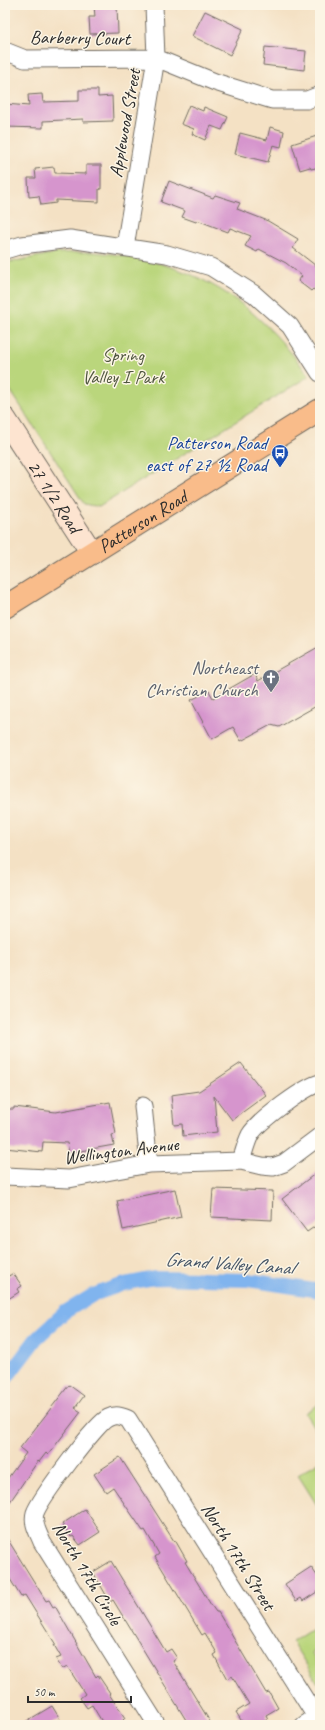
<svg xmlns="http://www.w3.org/2000/svg" width="325" height="1730" font-family="Caveat,sans-serif">
  <style>
    .green { fill: #bad67c; stroke: #728054 }
    .lines { fill: none; stroke-linecap: round; stroke-linejoin: round }
    .canal { stroke: #80b4ee; stroke-width: 14 }
    .building { fill: #d695cd }
    .minor-casing { stroke: #716b61; stroke-width: 19 }
    .secondary-casing { stroke: #716b61; stroke-width: 24 }
    .primary-casing { stroke: #716b61; stroke-width: 24 }
    .minor { stroke: #fff; stroke-width: 17 }
    .secondary { stroke: #fde4d0; stroke-width: 22 }
    .primary { stroke: #f9bc8a; stroke-width: 22 }
    .labels { text-anchor: middle; stroke-width: 3; stroke-linejoin: round; paint-order: stroke }
    .street-label { font-size: 19px; fill: #2b2b2b; stroke: #fcf5e5 }
    .park-label { font-size: 19px; fill: #4f563f; stroke: #fcf5e5 }
    .transit-label { font-size: 19px; fill: #164399; stroke: #fcf5e5; text-anchor: end }
    .worship-label { font-size: 19px; fill: #5b616d; stroke: #fcf5e5; text-anchor: end }
    .water-label { font-size: 20px; font-style: italic; fill: #445466; stroke: #fcf5e5 }
  </style>
  <rect width="100%" height="100%" fill="#fcf5e5"/>
  <filter id="ink" filterUnits="userSpaceOnUse"><feTurbulence type="fractalNoise" baseFrequency=".025" numOctaves="2"/><feDisplacementMap in="SourceGraphic" scale="8" xChannelSelector="R" yChannelSelector="G"/><feConvolveMatrix kernelMatrix="1 2 1 2 8 2 1 2 1" color-interpolation-filters="sRGB"/></filter>
  <filter id="wash" filterUnits="userSpaceOnUse"><feTurbulence type="fractalNoise" baseFrequency=".012" numOctaves="4" result="noise"/><feDisplacementMap in="SourceGraphic" scale="16" xChannelSelector="R" yChannelSelector="G"/><feGaussianBlur stdDeviation="0.9" result="paint"/><feColorMatrix in="noise" values="0 0 0 0 0 0 0 0 0 0 0 0 0 0 0 0 0 1.4 0 .05"/><feComposite in="paint" operator="in"/></filter>
  <g filter="url(#wash)">
    <rect width="100%" height="100%" fill="#f4e1c4"/>
    <!-- green -->
    <path class="green" d="M92 252C191 260 251 296 309 376L99 507 84 504 5 382V263L57 253Z
      M320 1403V1437L305 1413Z
      M320 1461V1510L298 1475Z
      M320 1624V1635L316 1638 319 1644 312 1654 320 1668V1682L318 1683 292 1642Z"/>
    <g class="lines">
      <!-- canal -->
      <path class="canal" d="M5 1380 36 1339 65 1312 93 1295 124 1284 155 1278 248 1280 320 1291"/>
    </g>
    <g id="blocks">
      <!-- building -->
      <path class="building" d="M94 5H117L118 33 90 34 89 17H95Z
        M205 11 243 29 230 55 192 36Z
        M265 47 306 51 304 70 263 65Z
        M79 90H98V97L112 96 113 121 83 122V119L43 121V128L5 127V104L29 106 28 95 42 94 43 102 79 101Z
        M189 105 203 111 204 107 228 117 222 130 211 126 205 140 192 134 194 129 181 124Z
        M270 127 284 131 281 147 273 145 268 162 235 154 240 133 267 140Z
        M320 135V167L311 169 310 167 300 170 292 144Z
        M86 165H101V189H99V202L56 200V203L41 205 39 196 29 197 28 178H36L35 169 54 167 55 173 86 174Z
        M169 181 213 198 215 195 240 203 237 209 268 221 298 239 293 248 320 269V294L313 289 311 291 298 281 302 276 286 263 259 249 257 252 245 246 251 236 230 228 228 232 197 220 196 222 182 217 185 211 161 202Z
        M320 646V704L279 727 271 725 241 741 233 727 212 739 191 700 209 691 213 698 255 674 258 681Z
        M241 1063 266 1095 232 1120 214 1096 217 1132 183 1136 182 1124 174 1125 171 1095 199 1091Z
        M110 1102 116 1134 112 1135 114 1145 69 1153 67 1143 43 1142 42 1152 5 1148V1109H14V1107L56 1112Z
        M320 1170V1223L307 1232 282 1199Z
        M175 1189 181 1217 123 1230 117 1201Z
        M213 1189 273 1191 272 1220 211 1217Z
        M5 1270 9 1276 13 1273 22 1286 17 1289 19 1292 5 1301Z
        M69 1385 84 1396 75 1408 81 1412 48 1455 46 1453 39 1462 38 1461 5 1509V1482L26 1453 20 1448Z
        M120 1457 174 1541 175 1540 187 1561 185 1562 211 1605 216 1612H218L266 1693 269 1692 278 1708 266 1715 268 1719 259 1725H244L236 1712 249 1704 232 1676 227 1679 221 1668 214 1655 217 1653 205 1633 202 1635 155 1557 159 1554 145 1530 143 1531 113 1487 106 1492 94 1474Z
        M85 1509 100 1532 80 1545 73 1536 71 1537 62 1524Z
        M5 1535 46 1601 49 1600 53 1607 55 1606 96 1677 98 1675 110 1693 109 1694 125 1718 123 1720 126 1725H104L92 1705 87 1708 80 1698 85 1694 67 1666 62 1669 56 1659 61 1657 54 1645H56L25 1595 21 1597 5 1571Z
        M111 1561 166 1652 171 1649 177 1658 173 1661 212 1725H189L113 1600 110 1602 93 1572Z
        M311 1567 320 1580V1590L303 1601 301 1598 296 1601 285 1584Z
        M52 1706 60 1719 50 1725H20Z"/>
    </g>
  </g>
  <g filter="url(#ink)">
    <use href="#blocks" fill-opacity="0" stroke="#716b61" stroke-width="1"/>
    <g class="lines">
      <defs>
        <path id="minor" d="M5 51 25 59 156 58 215 82 272 100H307L320 95
          M125 247 156 58 154 5
          M5 250 22 245 70 239 167 254 211 267 254 294 290 326 320 373
          M143 1106 149 1164
          M241 1161C244 1152 246 1143 250 1135 258 1121 306 1086 320 1083
          M5 1176 69 1179 149 1164 241 1161 262 1166 273 1167 284 1163 320 1136
          M157 1725 42 1542C38 1532 32 1523 35 1513 40 1499 96 1423 108 1418 116 1414 121 1416 128 1419L320 1723
          M304 1725 317 1717"/>
        <g id="secondary">
          <path id="s1" d="M5 419 92 553"/>
        </g>
        <g id="primary">
          <path id="s2" d="M5 607 320 410"/>
        </g>
      </defs>
      <!-- minor casing -->
      <use href="#minor" class="minor-casing"/>
      <!-- secondary casing -->
      <use href="#secondary" class="secondary-casing"/>
      <!-- primary casing -->
      <use href="#primary" class="primary-casing"/>
      <!-- minor -->
      <use href="#minor" class="minor"/>
      <!-- secondary -->
      <use href="#secondary" class="secondary"/>
      <!-- primary -->
      <use href="#primary" class="primary"/>
    </g>
  </g>
  <!-- icons -->
  <defs>
    <symbol id="bus-pin" viewBox="-11 -11 22 30"><path d="M0 17L-7.5 6A9.5 9.5 0 1 1 7.5 6Z" fill="#1a4fb4" stroke="#fcf5e5"/><path d="M-5-6H5V4H4V6H2V4H-2V6H-4V4H-5ZM-3.5-4V0h7V-4ZM-3.5 1.2v1.5H-2V1.2ZM2 1.2v1.5H3.5V1.2Z" fill="#fff"/></symbol>
    <symbol id="church-pin" viewBox="-11 -11 22 30"><path d="M0 17L-7.5 6A9.5 9.5 0 1 1 7.5 6Z" fill="#6b7280" stroke="#fcf5e5"/><path d="M-1.2-6h2.4v3.5h3.3v2.4h-3.3V6h-2.4V-.1h-3.3v-2.4h3.3Z" fill="#fff"/></symbol>
  </defs>
  <g fill-rule="evenodd">
    <use href="#bus-pin" x="270" y="443" width="20" height="27"/>
    <use href="#church-pin" x="261" y="668" width="20" height="27"/>
  </g>
  <g class="labels">
    <!-- street labels -->
    <g class="street-label">
      <text transform="translate(80 37) rotate(1)" y="7">Barberry Court</text>
      <text transform="translate(124 123) rotate(-80)" y="7">Applewood Street</text>
      <text dy="7" stroke="none"><textPath href="#s1" startOffset="92">27 1/2 Road</textPath></text>
      <text dy="7" stroke="none"><textPath href="#s2" startOffset="162">Patterson Road</textPath></text>
      <text transform="translate(121 1150) rotate(-7)" y="7">Wellington Avenue</text>
      <text transform="translate(239 1556) rotate(58)" y="7">North 17th Street</text>
      <text transform="translate(88 1573) rotate(59)" y="7">North 17th Circle</text>
    </g>
    <!-- park labels -->
    <g class="park-label">
      <text x="123" y="361">Spring<tspan x="123" dy="22">Valley I Park</tspan></text>
    </g>
    <!-- transit labels -->
    <g class="transit-label">
      <text x="267" y="449">Patterson Road<tspan x="267" dy="22">east of 27 ½ Road</tspan></text>
    </g>
    <!-- worship labels -->
    <g class="worship-label">
      <text x="258" y="674">Northeast<tspan x="258" dy="22">Christian Church</tspan></text>
    </g>
    <!-- water labels -->
    <g class="water-label">
      <text transform="translate(229 1263) rotate(4)" y="7">Grand Valley Canal</text>
    </g>
  </g>
  <!-- margin -->
  <rect width="325" height="1730" fill="none" stroke="#fcf5e5" stroke-width="20"/>
  <!-- scale -->
  <path d="M28 1696v6h103v-6" fill="none" stroke="#2b2b2b" stroke-width="2"/>
  <text x="34" y="1696" font-size="12" fill="#2b2b2b" stroke="#fcf5e5" stroke-width="3" paint-order="stroke">50 m</text>
</svg>
